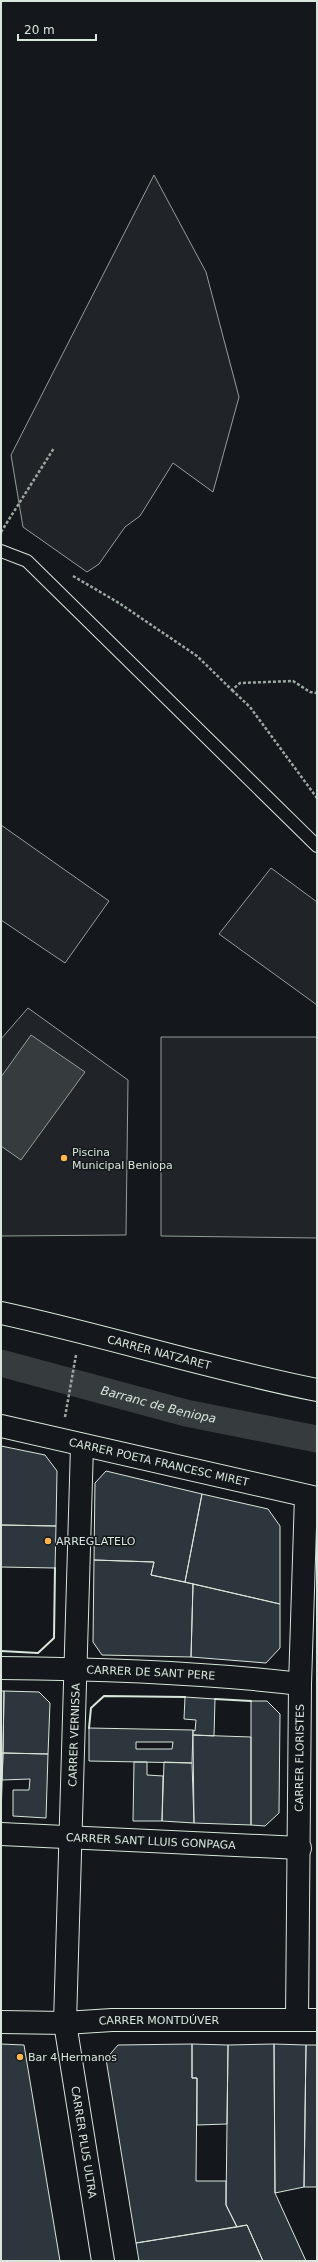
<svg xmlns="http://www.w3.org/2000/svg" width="318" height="2262" font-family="'DejaVu Sans',sans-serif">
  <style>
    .green { fill: #202428; stroke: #939e99 }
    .water { fill: #363b3e; stroke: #939e99 }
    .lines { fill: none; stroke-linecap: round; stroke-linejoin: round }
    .canal { stroke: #363b3e; stroke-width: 27 }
    .building { fill: #2c363c; stroke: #d8e6dc; fill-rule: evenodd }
    .service-casing { stroke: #d8e6dc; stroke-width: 14 }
    .minor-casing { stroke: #d8e6dc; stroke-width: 24 }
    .path { stroke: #9da8a2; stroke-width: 2.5; stroke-dasharray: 3 2; stroke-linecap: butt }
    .service { stroke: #14181c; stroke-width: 12 }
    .minor { stroke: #14181c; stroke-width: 22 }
    .wall { stroke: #d8e6dc; stroke-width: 2 }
    .poi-dot { fill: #ffb74d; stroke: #14181c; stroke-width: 1.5 }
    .labels { text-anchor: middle; stroke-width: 3; stroke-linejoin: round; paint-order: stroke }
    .poi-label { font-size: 11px; fill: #d8e6dc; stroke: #14181c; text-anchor: start }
    .street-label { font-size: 11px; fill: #d8e6dc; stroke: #14181c }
    .water-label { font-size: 12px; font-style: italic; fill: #d8e6dc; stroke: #14181c }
  </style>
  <rect width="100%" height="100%" fill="#14181c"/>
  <!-- green -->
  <path class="green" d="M154 175 206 272 239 397 213 492 173 463 140 516 125 527 99 564 87 572 23 527 11 455Z
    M1 825 109 901 65 963 1 920Z
    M271 868 317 902V1005L219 934Z
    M28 1008 128 1080 126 1235 1 1236V1039Z
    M161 1037H317V1238L161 1236Z"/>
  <!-- water -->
  <path class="water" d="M31 1035 85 1072 21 1160 1 1146V1077Z"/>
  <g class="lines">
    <!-- canal -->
    <path class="canal" id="s1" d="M1 1363 186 1413 317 1439"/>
  </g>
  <!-- building -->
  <path class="building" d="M1 1446 45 1455 57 1471 56 1526 1 1525Z
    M106 1471 202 1494 185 1582 151 1575 154 1562 94 1560 95 1483Z
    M202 1494 268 1509 280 1526V1604L185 1582Z
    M1 1525 56 1526 55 1568 1 1567Z
    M94 1560 154 1562 151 1575 193 1584 191 1657 102 1655 93 1642Z
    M193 1584 280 1604V1648L266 1663 191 1657Z
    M1 1691H4L3 1753H1Z
    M4 1691 39 1692 50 1703 48 1754 3 1753Z
    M185 1697 215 1699 214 1736 193 1735V1730L195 1731 196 1720 184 1719Z
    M251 1701H267L280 1714 279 1813 265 1826 251 1825Z
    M89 1728 193 1730 192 1763 89 1761ZM136 1742H173L172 1749H136Z
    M193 1735 251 1737V1825L194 1823Z
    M1 1753H3L1 1816Z
    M3 1753 48 1754 46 1818 13 1816V1790H29L30 1779 2 1780Z
    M134 1762H147V1775L163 1776 162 1821H133Z
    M164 1762 192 1763 194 1823 162 1821Z
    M1 2044 24 2045 60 2261H1Z
    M192 2044 228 2045 227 2124 197 2125V2078H192Z
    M192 2044V2078H197L196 2181H226V2205L237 2227 136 2243 106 2059 118 2045Z
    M274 2044 306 2045 304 2187 275 2193Z
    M274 2044 275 2193 306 2261H263L247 2225 237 2227 226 2205 228 2045Z
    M306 2045H317V2187H304Z
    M247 2225 263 2261H139L136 2243Z"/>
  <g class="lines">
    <defs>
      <path id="service" d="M1 551 27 561 317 846"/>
      <g id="minor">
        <path id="s2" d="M1 1313C107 1336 211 1369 317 1390"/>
        <path id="s3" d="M1 1426 317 1498"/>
        <path id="s4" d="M82 1446 65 2023 103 2261"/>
        <path id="s5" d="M1 1668C100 1669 202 1672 300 1684"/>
        <path id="s6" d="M1 1834 300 1848"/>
        <path id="s7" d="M297 2020 300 1684 306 1496"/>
        <path id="s8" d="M1 2022 65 2023 112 2020H317"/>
      </g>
    </defs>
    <!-- service casing -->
    <use href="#service" class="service-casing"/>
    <!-- minor casing -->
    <use href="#minor" class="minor-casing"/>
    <!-- path -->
    <path class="path" d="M1 532 54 448
      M73 576 119 603 197 656 232 690 240 683 293 681 310 692 317 693
      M232 690 250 707 317 798
      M65 1417 76 1355"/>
    <!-- service -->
    <use href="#service" class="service"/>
    <!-- minor -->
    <use href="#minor" class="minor"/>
    <!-- wall -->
    <path class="wall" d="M1 1651 38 1653 54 1638 55 1568
      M215 1699 251 1701
      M89 1728 91 1708 104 1696 185 1697"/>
  </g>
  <!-- markers -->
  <g class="poi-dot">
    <circle cx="64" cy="1158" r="4"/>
    <circle cx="48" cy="1541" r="4"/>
    <circle cx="20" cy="2057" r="4"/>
  </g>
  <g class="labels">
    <!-- poi labels -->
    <g class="poi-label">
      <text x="72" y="1156">Piscina<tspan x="72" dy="13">Municipal Beniopa</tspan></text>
      <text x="56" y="1545">ARREGLATELO</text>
      <text x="28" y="2061">Bar 4 Hermanos</text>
    </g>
    <!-- street labels -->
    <g class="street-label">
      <text dy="4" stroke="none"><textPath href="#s2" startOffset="163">CARRER NATZARET</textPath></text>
      <text dy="4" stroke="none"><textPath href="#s3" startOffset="162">CARRER POETA FRANCESC MIRET</textPath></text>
      <text dy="4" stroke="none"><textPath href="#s5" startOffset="150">CARRER DE SANT PERE</textPath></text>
      <text transform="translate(74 1735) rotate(-88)" y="4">CARRER VERNISSA</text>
      <text dy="4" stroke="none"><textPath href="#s7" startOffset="262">CARRER FLORISTES</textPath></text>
      <text dy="4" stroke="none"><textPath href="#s6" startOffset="150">CARRER SANT LLUIS GONPAGA</textPath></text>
      <text dy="4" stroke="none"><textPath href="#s8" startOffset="158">CARRER MONTDÚVER</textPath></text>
      <text dy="4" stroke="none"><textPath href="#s4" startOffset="698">CARRER PLUS ULTRA</textPath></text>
    </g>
    <!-- water labels -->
    <g class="water-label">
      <text dy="4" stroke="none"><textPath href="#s1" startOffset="163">Barranc de Beniopa</textPath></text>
    </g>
  </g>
  <!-- border -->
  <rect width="318" height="2262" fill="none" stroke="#d8e6dc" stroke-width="4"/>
  <!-- scale -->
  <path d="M18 34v6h78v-6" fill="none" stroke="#d8e6dc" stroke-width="2"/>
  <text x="24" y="34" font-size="12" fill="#d8e6dc" stroke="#14181c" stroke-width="3" paint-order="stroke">20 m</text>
</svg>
